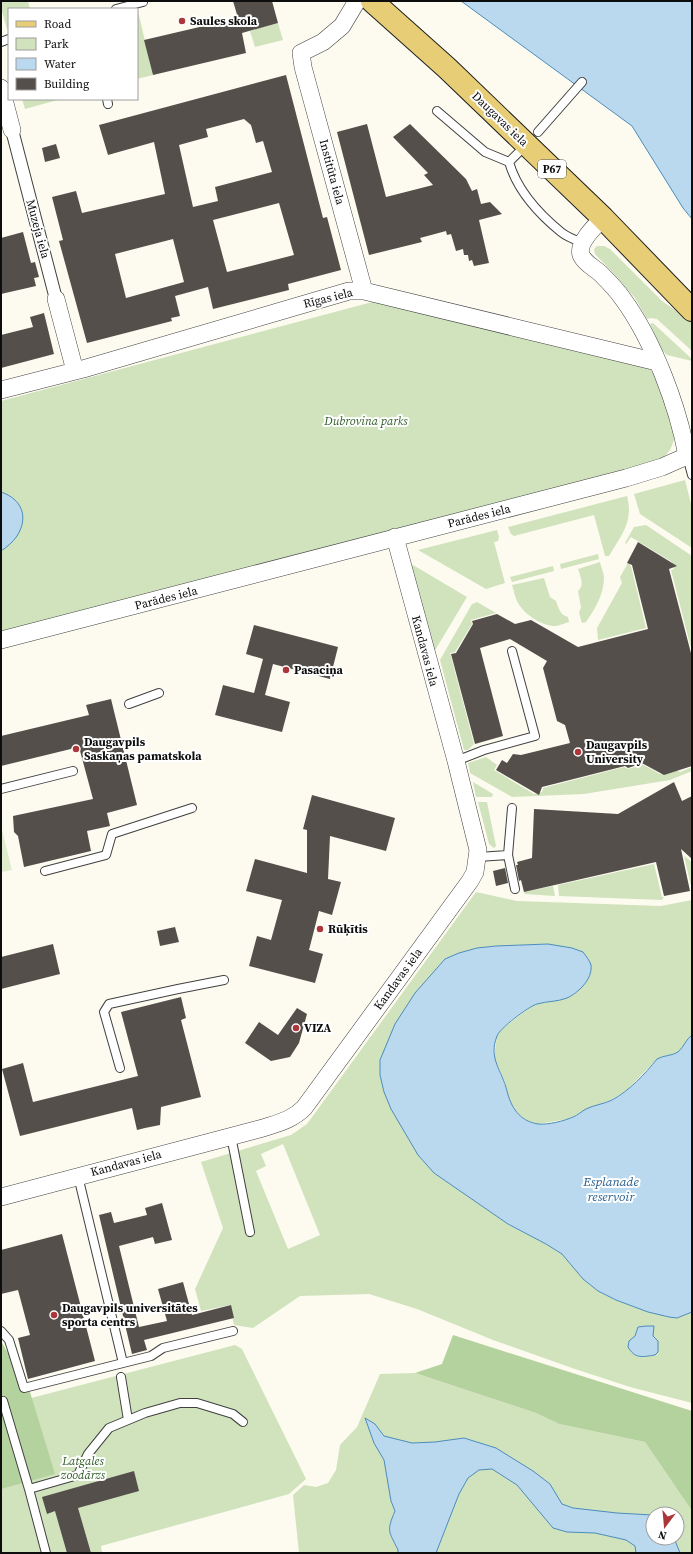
<svg xmlns="http://www.w3.org/2000/svg" width="693" height="1554" font-family="'Source Serif 4',serif">
  <style>
    .green { fill: #d0e3bd; fill-rule: evenodd }
    .forest { fill: #b4d29e }
    .pitch { fill: #e0ecce }
    .water { fill: #bad9ee; stroke: #4b8cbc }
    .building { fill: #544f4b; fill-rule: evenodd }
    .lines { fill: none; stroke-linecap: round; stroke-linejoin: round }
    .service-casing { stroke: #404040; stroke-width: 10 }
    .pedestrian-casing { stroke: #404040; stroke-width: 14 }
    .minor-casing { stroke: #404040; stroke-width: 18 }
    .primary-casing { stroke: #1e1e1e; stroke-width: 24 }
    .service { stroke: #fff; stroke-width: 8 }
    .pedestrian { stroke: #fff; stroke-width: 12 }
    .minor { stroke: #fff; stroke-width: 17 }
    .primary { stroke: #e7ce76; stroke-width: 22 }
    .poi-dot { fill: #ab373a; stroke: #fff; stroke-width: 1.5 }
    .labels { text-anchor: middle; stroke-width: 4; stroke-linejoin: round; paint-order: stroke }
    .shield { fill: #fff; stroke: #565656; stroke-width: 1 }
    .shield-label { font-size: 11px; font-weight: bold; fill: #0d0d0d }
    .poi-label { font-size: 12px; font-weight: bold; fill: #0d0d0d; stroke: #fff; text-anchor: start }
    .street-label { font-size: 12px; fill: #0d0d0d; stroke: #fff }
    .park-label { font-size: 12px; font-style: italic; fill: #305c26; stroke: #fff }
    .water-label { font-size: 13px; font-style: italic; fill: #275e8f; stroke: #fff }
  </style>
  <rect width="100%" height="100%" fill="#fdfbef"/>
  <!-- green -->
  <path class="green" d="M1 1H28L30 9H9V29H7L1 8Z
    M137 7 153 75 137 79 136 9Z
    M278 23 283 40 255 47 250 31Z
    M22 99H61L25 109Z
    M597 246H604L610 249 662 301 692 322V351L657 319 651 318 647 319 635 298 616 276 595 254 594 249Z
    M376 301 648 368 655 374 675 431C674 447 669 454 656 463L1 633V401Z
    M653 323 692 359V361L667 355 661 349 650 324Z
    M685 480 692 508V548L640 514 634 494Z
    M627 496C634 522 621 535 609 556H605L594 515 514 536 511 534 508 527Z
    M646 525 692 556V652L671 570 674 569 672 562 631 537 626 544 625 543 634 527Z
    M497 530 499 537 498 541 494 542 505 583 486 589 418 550Z
    M598 554 599 559 561 569 560 564Z
    M600 562C601 567 604 573 604 578 604 594 595 609 586 622L582 623 579 613 581 607 578 591C585 585 580 576 578 569Z
    M628 563 631 566 646 628 598 640 597 628 622 583 620 577Z
    M413 565 467 597 434 652 410 566Z
    M553 566 554 571 512 582 510 577Z
    M544 578 550 597 556 601C559 609 560 615 568 617L569 622C565 623 561 625 557 626 543 627 525 615 518 603 515 598 514 591 512 585Z
    M477 602 496 613 471 620 472 624 455 652 450 653 474 744 468 750H464L440 660 472 604Z
    M486 757 497 765 494 770 534 794 542 792 543 788 624 767 628 769 635 767 638 762 660 774 669 771 672 767 680 772 692 767V771L670 780 584 794 512 797 470 773 468 763Z
    M473 782 493 794 492 797H476Z
    M478 802H487L496 846 494 848 489 844Z
    M684 856 692 862V890Z
    M654 864 662 897H664L662 900 559 896 558 885Z
    M553 886 555 896 525 894 524 892Z
    M476 892 517 901 661 906 692 900V1035C686 1039 684 1047 678 1052 672 1056 664 1055 657 1059L627 1090 611 1100 587 1109 568 1119 538 1124 529 1122 515 1112 509 1101 505 1082 494 1058 497 1035 500 1031 520 1015 535 1004 567 998 581 987 587 979 548 944 496 946 477 948 380 1060V1075L384 1092 434 1173 508 1224 546 1244 562 1254 583 1279 598 1291 616 1300 648 1312 669 1317 677 1318 692 1312V1403L630 1387 575 1369 493 1340 417 1309 369 1294 300 1296 253 1328 234 1325 230 1305 201 1311 195 1289 223 1228 201 1162 291 1135 307 1124ZM283 1144 320 1235 288 1249 256 1171 266 1166 261 1154ZM638 1327 658 1341V1352L655 1355 635 1336Z
    M235 1345 242 1349 306 1479 289 1494 101 1546 102 1553H1V1396L12 1403Z
    M415 1373 536 1413 559 1424 645 1442 692 1511V1553H299L293 1495 304 1485 316 1487 328 1483 336 1470 340 1445 357 1427 380 1374ZM653 1514H677V1538H653Z"/>
  <!-- forest -->
  <path class="forest" d="M453 1335 692 1411V1511L645 1442 559 1424 536 1413 415 1373 442 1364Z
    M1 1341 30 1392 55 1474 1 1489Z"/>
  <!-- pitch -->
  <path class="pitch" d="M1 826 12 870 1 872Z"/>
  <!-- water -->
  <path class="water" d="M461 1H692V219L683 208 632 126Z
    M1 492C22 499 29 517 17 536 13 542 7 547 1 551Z
    M548 944 572 948 583 952C586 956 590 961 591 965 593 979 578 993 567 998 557 1002 547 1001 537 1004 529 1006 499 1029 497 1036 488 1059 502 1070 507 1091 511 1107 519 1121 538 1124 548 1125 564 1121 573 1117 578 1115 582 1111 586 1109 594 1105 604 1104 612 1100 629 1091 645 1074 657 1059 664 1055 672 1056 678 1052 684 1047 686 1039 692 1035V1312L677 1318 669 1317 648 1312 616 1300 598 1291 583 1279 562 1254 546 1244 508 1224 434 1173 418 1155 391 1109 384 1092 380 1075V1060L395 1024 415 993 445 959 459 953 477 948 496 946Z
    M646 1326H654L653 1336 658 1341V1352L655 1355C642 1357 635 1359 628 1347L629 1341 635 1336 638 1327Z
    M365 1418 375 1424 384 1436 412 1443 435 1442 464 1438 496 1448 533 1471 550 1484 562 1504 573 1508 617 1513 652 1515 653 1538H674L680 1553H636L635 1546 626 1540 595 1533 567 1532 553 1528 517 1485 492 1469 479 1470 468 1478 459 1494 436 1553H398V1550C389 1531 386 1532 395 1511L391 1501 384 1460 374 1443Z"/>
  <!-- building -->
  <path class="building" d="M233 1H272L278 23 242 33 246 53 153 75 144 40 238 18Z
    M286 75 323 218 327 217 341 270 288 284 289 290 213 309 208 287 175 296 180 316 171 318 172 321 87 343 59 241 63 240 52 197 76 191 82 213 165 194 154 142 108 155 99 125ZM244 119 251 125 256 143 263 141 272 172 215 187 218 201 193 207 179 145 208 137 206 129ZM279 203 294 255 227 272 213 220ZM173 239 184 282 126 298 115 254Z
    M367 124 386 197 433 185 424 175 428 173 393 137 410 124 466 179 472 191 477 189 481 204 490 202 502 214 479 220 489 263 474 266 472 260 469 261 468 255H464L463 249 456 251 451 234 447 235 446 231 420 238 422 242 369 255 337 132Z
    M56 144 60 158 45 162 42 148Z
    M23 232 31 263 35 262 39 277 34 278 36 286 1 294V238Z
    M44 313 54 354 1 368V335L33 327 30 317Z
    M638 542 677 566 669 569 692 657V766L664 775 638 761 634 766 628 768 625 766 542 787 539 795 496 770 502 760 507 763 513 754 521 755 570 743 565 725 557 721 543 668 547 661 510 639 480 648 503 736 475 744 451 654 456 653 473 624 472 621 497 614 515 624 531 620 578 647 648 629 632 565 627 563Z
    M254 625 338 647 330 679 273 664 265 695 290 702 282 732 215 715 223 685 254 693 263 659 246 654Z
    M111 699 137 805 107 813 110 826 87 831 91 851 24 867 18 836 14 832 13 816 93 799 79 747 1 766V736L89 715 86 705Z
    M674 782 682 801 692 796V859L681 849 690 891 664 896 656 862 524 892 521 880 519 881 516 865H518L517 862 532 858 534 809 618 814Z
    M312 795 395 818 386 851 330 836 328 879 341 882 332 915 319 911 309 950 323 954 315 983 249 966 257 936 271 940 282 900 246 891 255 859 307 873V830L303 829Z
    M505 868 508 883 496 886 493 871Z
    M175 927 179 942 160 946 157 931Z
    M53 944 60 974 1 989V957Z
    M181 997 186 1018 181 1020 201 1097 161 1107 160 1125 145 1128 137 1130 132 1108 20 1136 2 1069 23 1063 33 1102 138 1076 121 1012Z
    M297 1008 307 1014 299 1043 290 1057 271 1061 245 1043 259 1022 278 1035Z
    M162 1203 172 1240 155 1244 153 1237 119 1246 139 1327 167 1321 158 1289 183 1282 192 1315 231 1305 234 1318 144 1340 147 1350 132 1354 99 1215 111 1212 114 1223 147 1215 145 1208Z
    M62 1234 95 1361 28 1379 18 1338 30 1335 18 1290 1 1294V1250Z
    M134 1471 139 1491 78 1508 91 1553H67L55 1511 47 1514 42 1497Z"/>
  <g class="lines">
    <defs>
      <path id="service" d="M116 9 143 2
        M1 42 9 39
        M107 99 108 104
        M437 111 485 152 509 162
        M538 132 582 82
        M509 162C517 190 539 214 561 232 567 237 575 240 583 243
        M509 162 521 150
        M687 456 692 475
        M129 704 159 693
        M456 761 484 750 535 736 512 651
        M1 789 73 771
        M512 808 508 855 515 889
        M478 857 508 855
        M45 871 106 855 112 834 192 808
        M120 1068 104 1012 109 1004 178 989 224 980
        M231 1136 250 1232
        M1 1331 9 1340 24 1388 123 1363 78 1176
        M123 1363 151 1356 163 1348 233 1331
        M121 1377 128 1420
        M1 1402 3 1401 29 1489 46 1553
        M29 1489 78 1475 88 1454 109 1428 145 1413 180 1403H197L233 1414 243 1422"/>
      <path id="pedestrian" d="M12 130 56 299"/>
      <path id="minor" d="M357 1 342 26 323 42 301 53 303 67 364 291
        M1 88 12 130
        M56 299 75 371
        M1 390 83 369 349 291H364L657 362
        M1 640 626 478 662 467 687 456C678 406 653 340 623 299 617 290 609 282 601 274 595 268 585 264 581 255 577 243 596 225 603 218
        M1 1197 263 1128C278 1123 292 1120 304 1108L470 881 475 872 478 850 456 761 395 537"/>
      <path id="primary" d="M372 1 447 68 603 218 692 310"/>
    </defs>
    <!-- service casing -->
    <use href="#service" class="service-casing"/>
    <!-- pedestrian casing -->
    <use href="#pedestrian" class="pedestrian-casing"/>
    <!-- minor casing -->
    <use href="#minor" class="minor-casing"/>
    <!-- primary casing -->
    <use href="#primary" class="primary-casing"/>
    <!-- service -->
    <use href="#service" class="service"/>
    <!-- pedestrian -->
    <use href="#pedestrian" class="pedestrian"/>
    <!-- minor -->
    <use href="#minor" class="minor"/>
    <!-- primary -->
    <use href="#primary" class="primary"/>
  </g>
  <!-- markers -->
  <g class="poi-dot">
    <circle cx="182" cy="21" r="4"/>
    <circle cx="286" cy="670" r="4"/>
    <circle cx="76" cy="749" r="4"/>
    <circle cx="578" cy="752" r="4"/>
    <circle cx="320" cy="929" r="4"/>
    <circle cx="296" cy="1028" r="4"/>
    <circle cx="54" cy="1315" r="4"/>
  </g>
  <g class="labels">
    <!-- shield labels -->
    <rect class="shield" x="538" y="160" width="28" height="18" rx="3"/>
    <g class="shield-label">
      <text x="552" y="173">P67</text>
    </g>
    <!-- poi labels -->
    <g class="poi-label">
      <text x="190" y="25">Saules skola</text>
      <text x="294" y="674">Pasaciņa</text>
      <text x="84" y="746">Daugavpils<tspan x="84" dy="14">Saskaņas pamatskola</tspan></text>
      <text x="586" y="749">Daugavpils<tspan x="586" dy="14">University</tspan></text>
      <text x="328" y="933">Rūķītis</text>
      <text x="304" y="1032">VIZA</text>
      <text x="62" y="1312">Daugavpils universitātes<tspan x="62" dy="14">sporta centrs</tspan></text>
    </g>
    <!-- street labels -->
    <g class="street-label">
      <text transform="translate(500 119) rotate(44)" y="4">Daugavas iela</text>
      <text transform="translate(332 172) rotate(75)" y="4">Institūta iela</text>
      <text transform="translate(38 229) rotate(75)" y="4">Muzeja iela</text>
      <text transform="translate(328 298) rotate(-14)" y="4">Rīgas iela</text>
      <text transform="translate(479 516) rotate(-14)" y="4">Parādes iela</text>
      <text transform="translate(166 598) rotate(-14)" y="4">Parādes iela</text>
      <text transform="translate(425 651) rotate(75)" y="4">Kandavas iela</text>
      <text transform="translate(398 979) rotate(-54)" y="4">Kandavas iela</text>
      <text transform="translate(126 1163) rotate(-15)" y="4">Kandavas iela</text>
    </g>
    <!-- park labels -->
    <g class="park-label">
      <text x="366" y="425">Dubrovina parks</text>
      <text x="83" y="1465">Latgales<tspan x="83" dy="14">zoodārzs</tspan></text>
    </g>
    <!-- water labels -->
    <g class="water-label">
      <text x="611" y="1186">Esplanade<tspan x="611" dy="15">reservoir</tspan></text>
    </g>
  </g>
  <!-- border -->
  <rect width="693" height="1554" fill="none" stroke="#0d0d0d" stroke-width="4"/>
  <!-- legend -->
  <rect x="8" y="8" width="130" height="92" fill="#ffffff" stroke="#9e9e9e"/>
  <rect x="16" y="21" width="20" height="6" fill="#e7ce76" stroke="#9e9e9e"/>
  <text x="44" y="28" font-size="12" fill="#0d0d0d">Road</text>
  <rect x="16" y="38" width="20" height="12" fill="#d0e3bd" stroke="#9e9e9e"/>
  <text x="44" y="48" font-size="12" fill="#0d0d0d">Park</text>
  <rect x="16" y="58" width="20" height="12" fill="#bad9ee" stroke="#9e9e9e"/>
  <text x="44" y="68" font-size="12" fill="#0d0d0d">Water</text>
  <rect x="16" y="78" width="20" height="12" fill="#544f4b" stroke="#9e9e9e"/>
  <text x="44" y="88" font-size="12" fill="#0d0d0d">Building</text>
  <!-- north arrow -->
  <g transform="translate(665 1526) rotate(196)"><circle r="19" fill="#ffffff" stroke="#9e9e9e"/>
  <path d="M0-3L7 15L0 10L-7 15Z" fill="#ab373a"/>
  <text y="-6" font-size="11" font-weight="bold" text-anchor="middle" fill="#0d0d0d">N</text>
  </g>
</svg>
